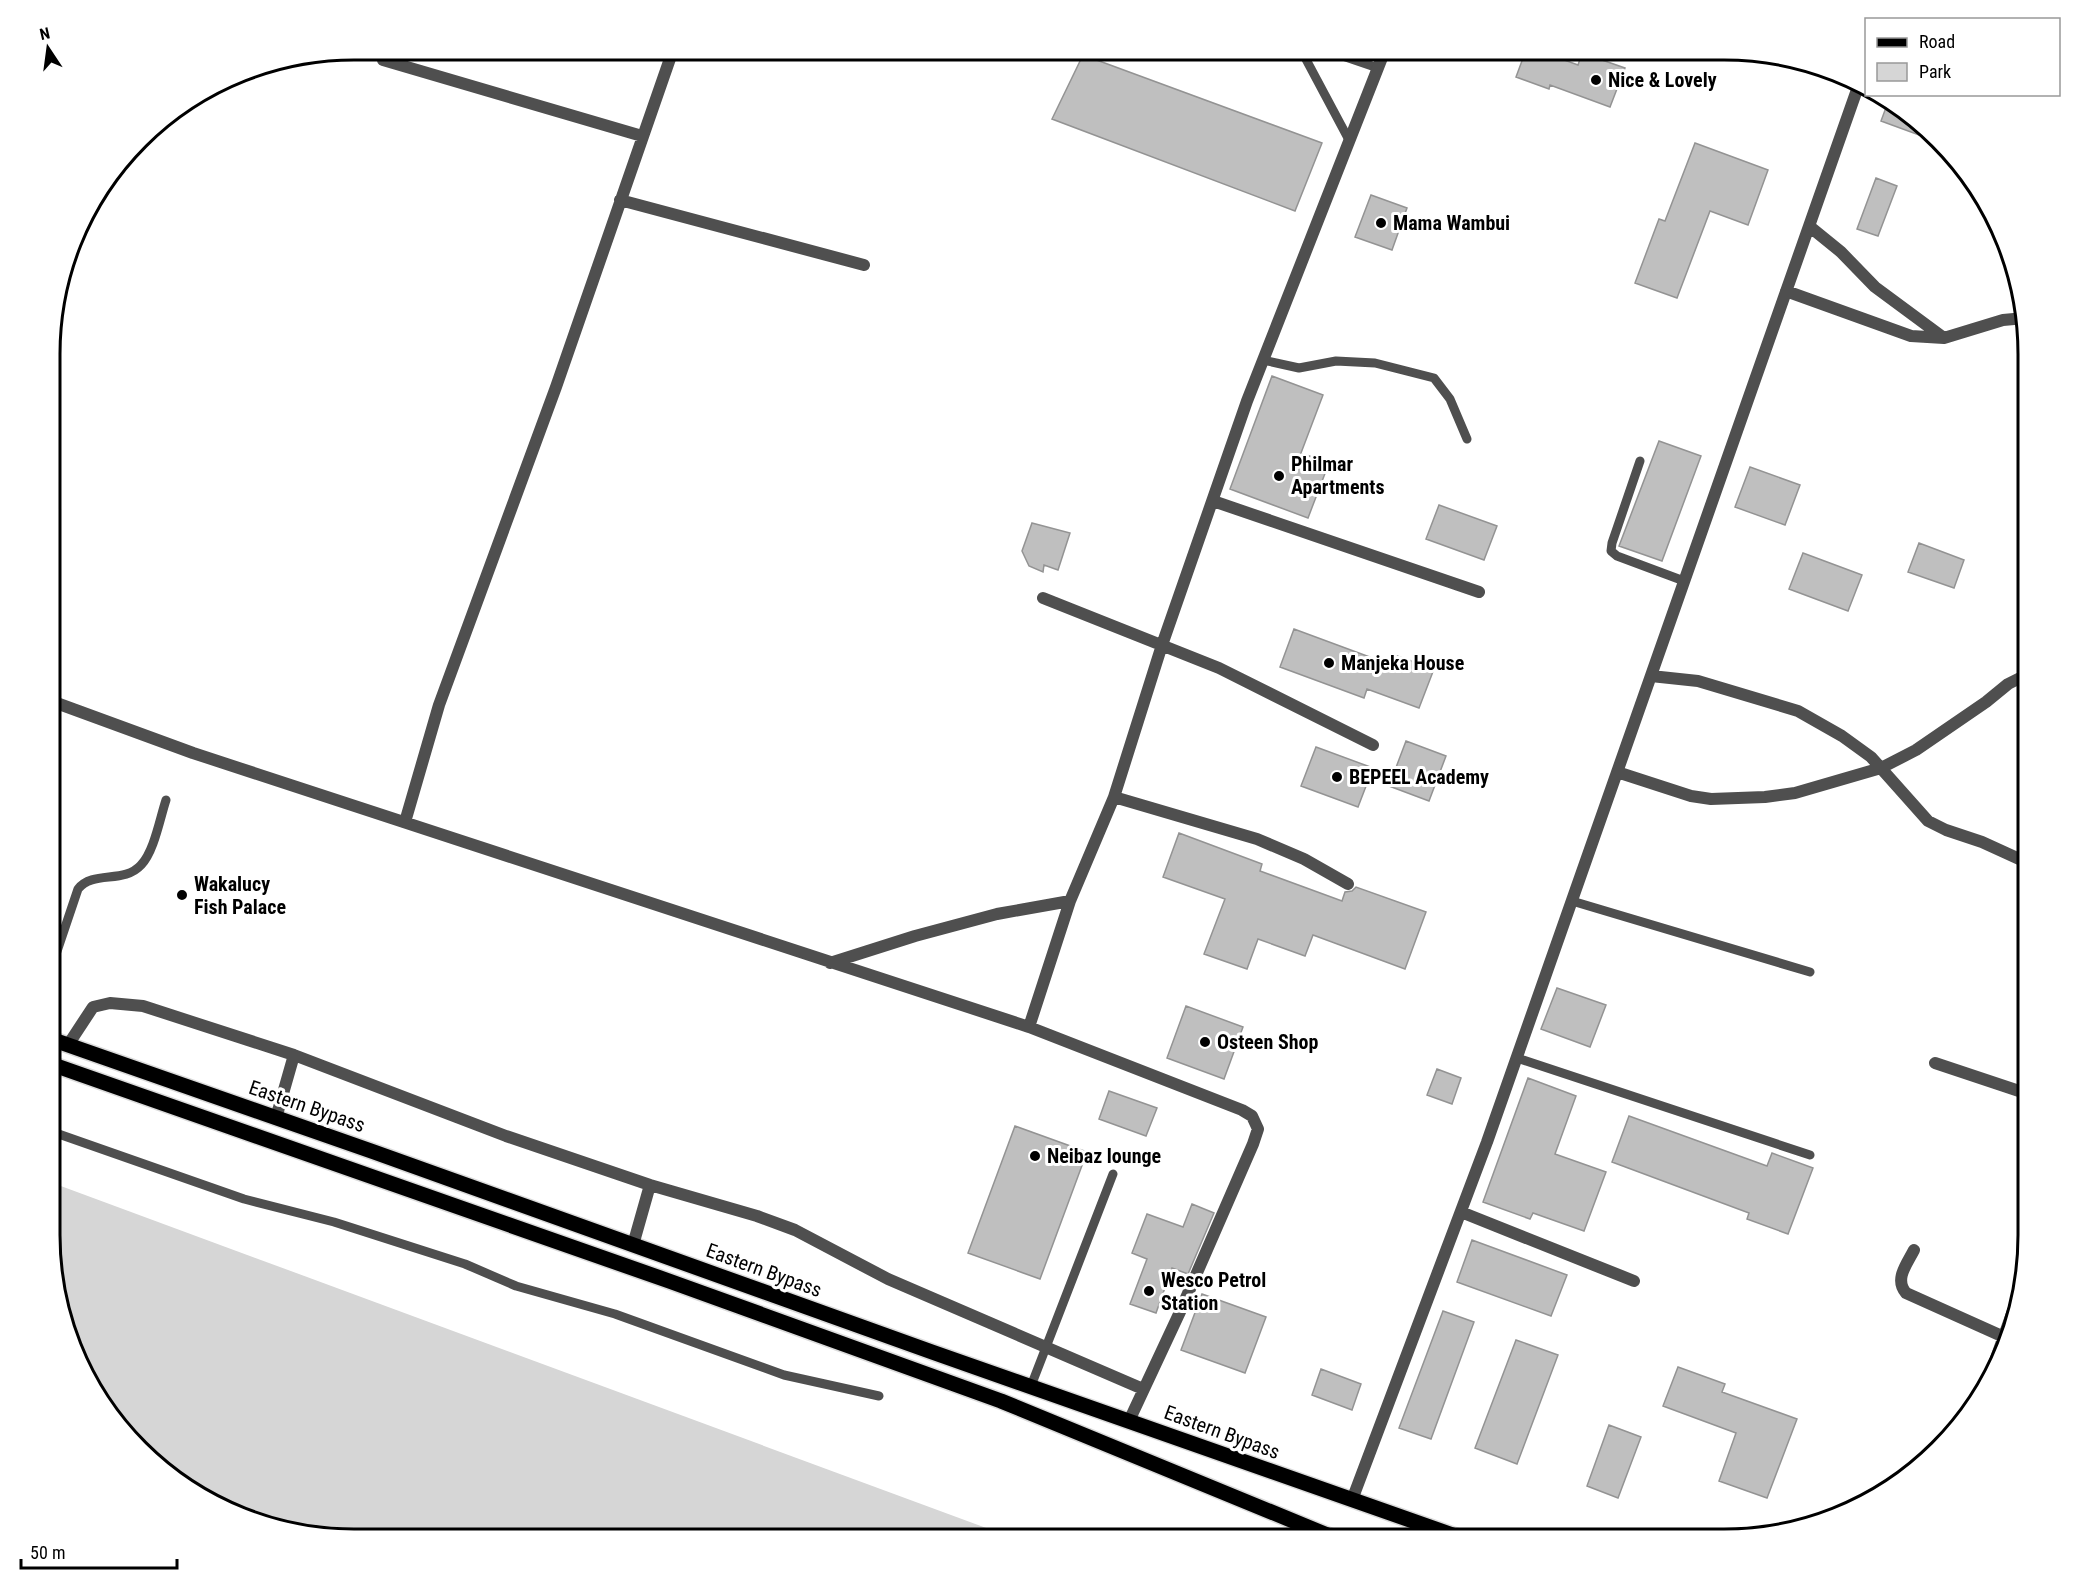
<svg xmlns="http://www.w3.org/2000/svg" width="2078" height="1589" font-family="'Roboto Condensed',sans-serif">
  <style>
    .green { fill: #d6d6d6 }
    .building { fill: #bfbfbf; stroke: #939393; stroke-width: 1.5 }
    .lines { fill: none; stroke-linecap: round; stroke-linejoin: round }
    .primary-casing { stroke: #dbdbdb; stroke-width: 18 }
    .lane { stroke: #4f4f4f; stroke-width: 9 }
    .street { stroke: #4f4f4f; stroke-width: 12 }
    .primary { stroke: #000; stroke-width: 15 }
    .poi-dot { fill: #000; stroke: #fff; stroke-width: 2 }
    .labels { text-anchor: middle; stroke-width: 6; stroke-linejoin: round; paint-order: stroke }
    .poi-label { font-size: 20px; font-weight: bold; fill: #000; stroke: #fff; text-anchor: start }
    .street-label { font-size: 20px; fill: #000; stroke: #fff }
    .rim { fill: none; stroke: #000; stroke-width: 3 }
  </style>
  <rect width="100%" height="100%" fill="#fff"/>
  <!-- green -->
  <path class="green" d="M50 1182 1016 1539H334L238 1516 153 1464 81 1370 50 1255Z"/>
  <!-- building -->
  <path class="building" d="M1526 50H1537L1578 65 1582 53 1625 68 1610 107 1550 85 1549 89 1516 77Z
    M1083 55 1322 143 1295 211 1052 119Z
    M1888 102 1925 125 1938 142 1881 121Z
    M1695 143 1768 170 1748 225 1710 211 1677 298 1635 283 1659 219 1665 221Z
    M1876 178 1897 186 1878 236 1857 229Z
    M1371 195 1407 208 1392 250 1355 237Z
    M1272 376 1323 395 1301 453 1329 463 1308 518 1230 489Z
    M1659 441 1701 456 1662 561 1619 546Z
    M1750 467 1800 485 1785 525 1735 507Z
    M1439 505 1497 526 1484 560 1426 539Z
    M1032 523 1070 533 1058 570 1044 565 1043 572 1029 566 1022 551Z
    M1919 543 1964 560 1954 588 1908 572Z
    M1803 553 1862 575 1848 611 1789 589Z
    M1294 629 1394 666 1397 656 1434 669 1419 708 1367 689 1364 698 1280 667Z
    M1406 741 1446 756 1429 801 1389 786Z
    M1316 747 1373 768 1358 807 1301 786Z
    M1179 833 1262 864 1260 871 1342 901 1345 892 1352 891 1356 887 1426 912 1405 969 1313 935 1305 956 1258 939 1247 969 1204 954 1225 899 1163 877Z
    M1557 988 1606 1005 1590 1047 1541 1029Z
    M1186 1006 1243 1027 1224 1079 1167 1058Z
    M1437 1069 1461 1078 1452 1104 1427 1095Z
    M1528 1078 1576 1096 1555 1154 1606 1172 1584 1231 1533 1213 1530 1219 1483 1202Z
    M1109 1091 1157 1108 1146 1136 1099 1119Z
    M1629 1116 1767 1166 1772 1153 1813 1168 1788 1234 1747 1219 1749 1213 1612 1162Z
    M1015 1126 1087 1152 1040 1279 968 1253Z
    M1192 1204 1214 1213 1188 1274 1172 1268 1156 1313 1130 1304 1147 1259 1132 1253 1147 1214 1183 1227Z
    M1472 1240 1567 1275 1551 1316 1457 1282Z
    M1202 1294 1266 1317 1245 1373 1181 1350Z
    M1443 1311 1474 1322 1431 1439 1399 1428Z
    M1516 1340 1558 1355 1517 1464 1475 1448Z
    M1678 1367 1725 1384 1722 1392 1797 1419 1767 1498 1719 1481 1736 1433 1663 1406Z
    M1321 1369 1361 1384 1352 1410 1312 1395Z
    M1609 1425 1641 1437 1618 1498 1587 1486Z"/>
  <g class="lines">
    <defs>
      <path id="primary" d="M51 1039 374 1152 932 1352 1464 1539
        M51 1064 669 1281 1001 1401 1337 1539"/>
    </defs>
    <!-- primary casing -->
    <use href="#primary" class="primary-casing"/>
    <!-- lane -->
    <path class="lane" d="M1301 50 1349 140
      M1325 50 1378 68
      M1263 360 1299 368 1336 361 1375 363 1434 378 1450 399 1467 439
      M1640 461 1612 543 1611 551 1617 556 1684 581
      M1572 901 1810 972
      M51 969 78 889C93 870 124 884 141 865 154 852 160 818 166 800
      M1517 1058 1810 1155
      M50 1131 244 1199 334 1222 465 1264 516 1286 615 1314 784 1375 879 1396
      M1031 1386 1113 1174"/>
    <!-- street -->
    <path class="street" d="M383 60 642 136
      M620 200 864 265
      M1809 226 1841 252 1875 287 1944 338
      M1786 291 1911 336 1944 338 2003 320 2025 318
      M1213 501 1479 592
      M1043 598 1219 668 1373 745
      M1651 676 1698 681 1798 711 1842 736 1871 757 1928 821 1946 830 1982 842 2028 863
      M51 701 193 753 1029 1027 1242 1110 1252 1116 1258 1129 1253 1144 1179 1314 1129 1421
      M1617 772 1691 796 1711 799 1765 797 1795 793 1881 768 1916 750 1986 702 2008 684 2028 674
      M1114 797 1257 839 1304 859 1348 884
      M405 822 439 705 556 387 673 50
      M830 963 915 936 997 914 1070 901
      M1029 1027 1070 901 1114 797 1162 645 1247 401 1385 50
      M68 1045 93 1007 110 1003 143 1006 294 1055 506 1136 650 1185 757 1216 795 1230 888 1279 1143 1389
      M1935 1063 2028 1094
      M276 1118 294 1055
      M1461 1212 1634 1281
      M633 1245 650 1185
      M1914 1250C1907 1264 1894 1279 1906 1293L2004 1337
      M1989 1378 2019 1294
      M1352 1500 1487 1142 1859 84"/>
    <!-- primary -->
    <use href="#primary" class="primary"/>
  </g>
  <!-- markers -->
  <g class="poi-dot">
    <circle cx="1596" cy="80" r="6"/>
    <circle cx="1381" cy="223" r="6"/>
    <circle cx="1279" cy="476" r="6"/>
    <circle cx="1329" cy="663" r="6"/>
    <circle cx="1337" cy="777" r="6"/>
    <circle cx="182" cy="895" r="6"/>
    <circle cx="1205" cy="1042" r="6"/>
    <circle cx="1035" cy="1156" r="6"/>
    <circle cx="1149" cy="1291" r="6"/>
  </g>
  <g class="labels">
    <!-- poi labels -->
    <g class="poi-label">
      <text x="1608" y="87">Nice &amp; Lovely</text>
      <text x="1393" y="230">Mama Wambui</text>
      <text x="1291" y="471">Philmar<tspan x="1291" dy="23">Apartments</tspan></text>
      <text x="1341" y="670">Manjeka House</text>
      <text x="1349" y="784">BEPEEL Academy</text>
      <text x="194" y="891">Wakalucy<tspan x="194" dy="23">Fish Palace</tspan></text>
      <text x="1217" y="1049">Osteen Shop</text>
      <text x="1047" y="1163">Neibaz lounge</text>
      <text x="1161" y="1287">Wesco Petrol<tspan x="1161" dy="23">Station</tspan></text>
    </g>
    <!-- street labels -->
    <g class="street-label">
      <text transform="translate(307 1106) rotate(19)" y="7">Eastern Bypass</text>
      <text transform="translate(764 1270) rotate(20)" y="7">Eastern Bypass</text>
      <text transform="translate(1222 1432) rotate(20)" y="7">Eastern Bypass</text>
    </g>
  </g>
  <!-- crop -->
  <path d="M0 0H2078V1589H0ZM354 60H1724A294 294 0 0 1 2018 354V1235A294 294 0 0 1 1724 1529H354A294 294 0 0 1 60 1235V354A294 294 0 0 1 354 60Z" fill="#fff" fill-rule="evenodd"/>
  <path class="rim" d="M354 60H1724A294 294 0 0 1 2018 354V1235A294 294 0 0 1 1724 1529H354A294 294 0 0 1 60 1235V354A294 294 0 0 1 354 60Z"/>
  <!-- legend -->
  <rect x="1865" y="18" width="195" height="78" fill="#ffffff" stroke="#999999" stroke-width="1.5"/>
  <rect x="1877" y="38" width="30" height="9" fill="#000000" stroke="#999999" stroke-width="1.5"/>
  <text x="1919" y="48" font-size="18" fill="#000000">Road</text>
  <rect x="1877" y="63" width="30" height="18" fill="#d6d6d6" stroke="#999999" stroke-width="1.5"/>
  <text x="1919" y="78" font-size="18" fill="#000000">Park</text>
  <!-- north arrow -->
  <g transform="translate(48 48) rotate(347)" stroke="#ffffff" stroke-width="4.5" paint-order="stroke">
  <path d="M0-4.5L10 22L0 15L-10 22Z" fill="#000000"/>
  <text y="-9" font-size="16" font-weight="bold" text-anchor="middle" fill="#000000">N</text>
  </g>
  <!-- scale -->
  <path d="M21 1559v9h156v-9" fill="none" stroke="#000000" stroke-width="3"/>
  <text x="30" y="1559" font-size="18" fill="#000000" stroke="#ffffff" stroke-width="4.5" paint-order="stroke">50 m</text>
</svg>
